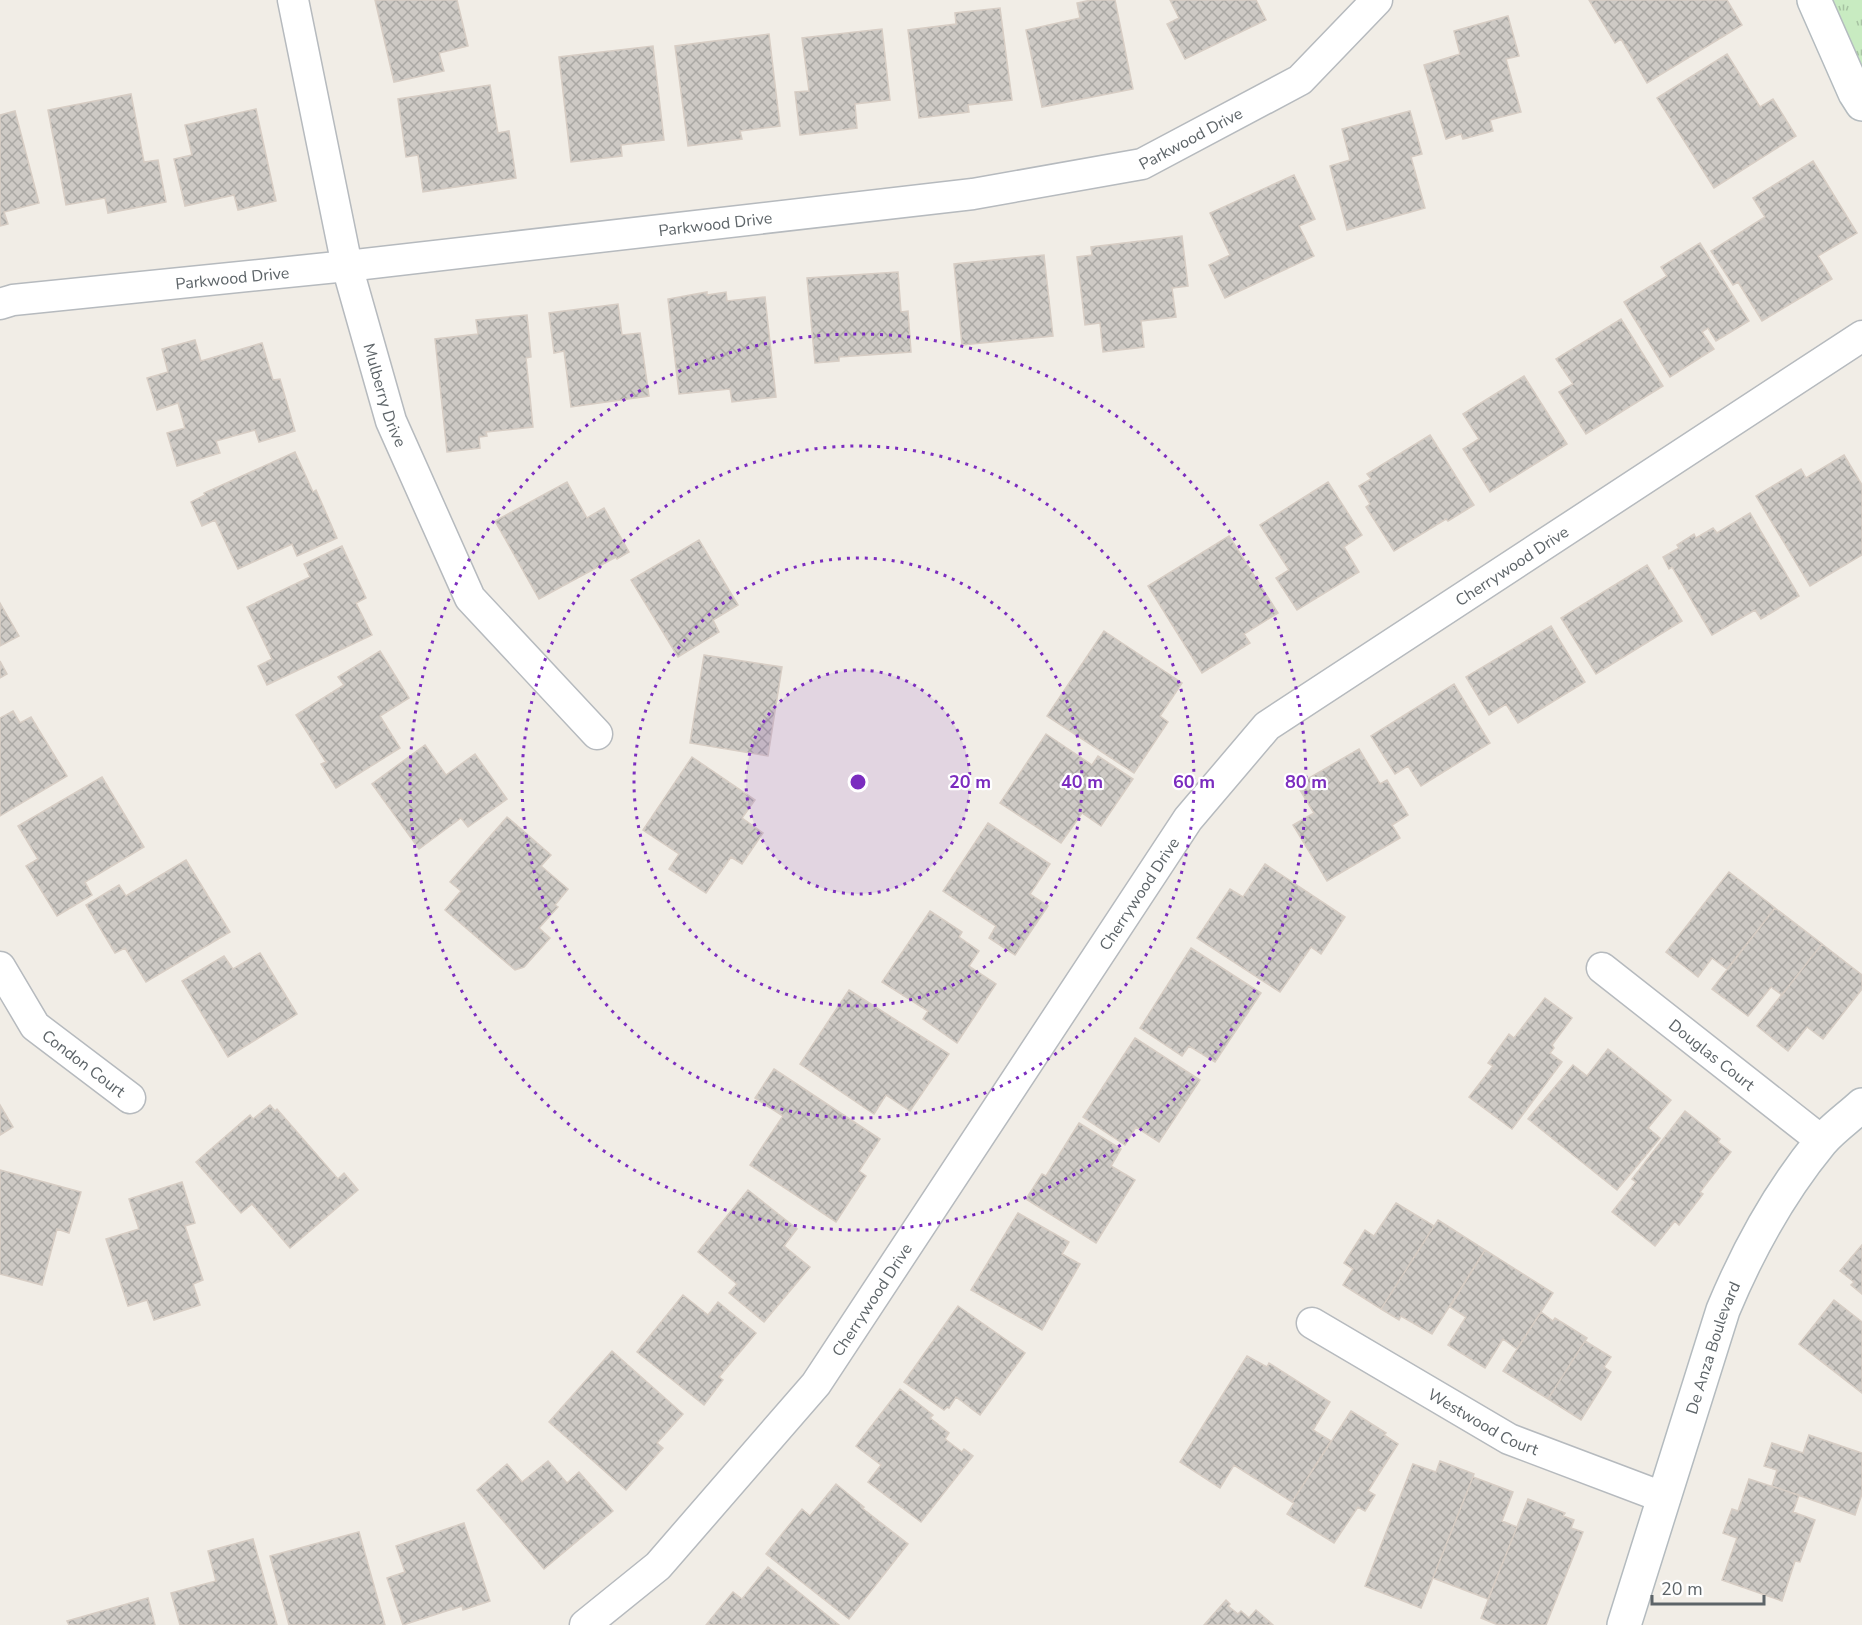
<svg xmlns="http://www.w3.org/2000/svg" width="1862" height="1625" font-family="'Nunito Sans',sans-serif">
  <style>
    .grass { fill: url(#grass-tufts) }
    .building { fill: url(#building-cross-hatch); stroke: #d7cdc4; stroke-width: 1.5 }
    .lines { fill: none; stroke-linecap: round; stroke-linejoin: round }
    .street-casing { stroke: #b6babe; stroke-width: 33 }
    .secondary-casing { stroke: #b4bbbf; stroke-width: 36 }
    .street { stroke: #fff; stroke-width: 30 }
    .secondary { stroke: #fff; stroke-width: 33 }
    .ring { fill: none; stroke: #7b2cbf; stroke-width: 3; stroke-dasharray: 3 6 }
    .labels { text-anchor: middle; stroke-width: 4.5; stroke-linejoin: round; paint-order: stroke }
    .street-label { font-size: 16px; fill: #5d6468; stroke: #fff }
    .centre { fill: #7b2cbf; stroke: #fff; stroke-width: 3 }
    .ring-label { font-size: 18px; text-anchor: middle; font-weight: bold; fill: #7b2cbf; stroke: #fff; stroke-width: 4.5; stroke-linejoin: round; paint-order: stroke }
  </style>
  <defs>
    <pattern id="grass-tufts" width="24" height="20" patternUnits="userSpaceOnUse" patternTransform="scale(1.5)"><rect width="24" height="20" fill="#c8ebc1"/><path d="M3 7l-1-3M5 7V3M7 7l1-3M15 17l-1-3M17 17v-4M19 17l1-3" fill="none" stroke="#a6c2a1"/></pattern>
    <pattern id="building-cross-hatch" width="8" height="8" patternUnits="userSpaceOnUse" patternTransform="scale(1.5)"><rect width="8" height="8" fill="#cecac5"/><path d="M0 0l8 8M0 8l8-8" fill="none" stroke="#aaa8a4"/></pattern>
  </defs>
  <rect width="100%" height="100%" fill="#f1ede6"/>
  <!-- grass -->
  <path class="grass" d="M1814 0H1862V104Z"/>
  <!-- building -->
  <path class="building" d="M375 0H457L468 46 439 53 444 71 394 82Z
    M1091 0H1115L1133 89 1042 107 1026 30 1080 18 1077 3Z
    M1170 0H1256L1266 20 1185 59 1167 24 1179 18Z
    M1589 0H1727L1742 25 1647 83 1621 39 1615 43Z
    M1000 8 1012 100 968 105 969 112 919 118 908 30 956 24 955 13Z
    M1508 16 1519 56 1506 59 1521 112 1490 120 1493 131 1463 139 1461 134 1446 139 1424 65 1460 54 1454 31Z
    M882 29 890 100 855 104 857 128 800 135 795 92 809 91 802 38Z
    M769 34 780 126 740 131 742 139 688 146 675 46Z
    M653 46 664 140 621 145 622 156 571 162 559 57Z
    M1727 54 1760 107 1773 99 1796 136 1714 188 1657 98Z
    M490 85 498 133 509 131 516 178 423 192 418 155 406 157 398 99Z
    M131 94 144 162 158 160 166 202 108 213 105 198 66 205 48 110Z
    M256 109 276 201 238 210 234 195 185 206 174 159 192 155 185 125Z
    M15 111 39 203 4 212 8 224 0 226V115Z
    M1410 111 1422 154 1411 157 1425 208 1347 230 1330 166 1350 160 1342 129Z
    M1813 161 1857 233 1818 256 1832 279 1762 321 1738 282 1733 285 1711 251 1765 217 1753 198Z
    M1294 175 1315 219 1299 226 1314 256 1225 298 1209 265 1230 255 1210 213Z
    M1182 236 1188 286 1172 288 1176 317 1141 321 1144 347 1103 352 1100 323 1085 325 1077 257 1092 255 1091 247Z
    M1700 243 1749 321 1716 341 1708 328 1702 332 1714 349 1670 377 1624 302 1667 276 1661 267Z
    M1044 255 1053 336 962 345 954 264Z
    M898 272 901 312 908 311 911 352 839 357V361L815 363 807 278Z
    M707 292V295L726 292 727 301 765 297 776 397 732 402 730 389 679 394 668 299Z
    M618 304 622 335 640 333 649 396 571 407 564 351 554 353 549 313Z
    M527 315 531 357 526 358 533 427 486 432 487 436 479 437 480 448 447 452 435 339 478 334 476 320Z
    M1621 319 1663 386 1586 434 1559 392 1573 384 1556 359Z
    M195 340 201 361 262 343 273 380 280 379 295 431 259 442 255 430 216 441 220 453 177 466 167 433 185 428 178 403 157 410 147 378 168 372 162 349Z
    M1524 376 1567 444 1490 492 1463 449 1479 439 1463 414Z
    M1430 435 1474 505 1448 521 1446 519 1394 551 1366 507 1370 504 1359 486 1371 479 1367 474Z
    M295 452 313 492 316 490 337 538 297 556 292 544 238 569 215 520 202 526 191 502 205 495 204 493Z
    M1844 455 1862 485V555L1810 586 1756 496 1801 469 1806 478Z
    M567 482 587 518 604 508 629 552 617 559 616 557 539 599 495 521Z
    M1328 482 1362 535 1344 547 1359 572 1297 610 1276 578 1289 570 1260 525Z
    M1750 513 1799 596 1761 619 1755 610 1712 635 1672 567 1669 569 1663 557 1679 548 1677 545 1694 534 1696 538 1713 528 1717 533Z
    M1229 536 1278 613 1244 634 1250 643 1202 673 1148 586Z
    M699 540 738 605 713 620 719 632 678 657 631 580Z
    M342 546 366 598 356 603 372 635 267 685 258 666 272 659 247 607 310 577 304 564Z
    M1647 565 1682 621 1596 674 1561 618Z
    M0 603 19 636 0 646Z
    M1551 626 1585 682 1518 723 1506 704 1489 715 1466 677Z
    M1104 631 1182 683 1160 716 1168 722 1134 773 1047 716Z
    M380 651 409 698 380 716 400 748 336 788 321 764 326 762 296 715 344 685 338 677Z
    M704 655 782 667 768 756 690 743Z
    M0 661 7 674 0 678Z
    M1454 684 1490 743 1421 786 1408 766 1395 774 1371 736Z
    M13 711 20 723 31 717 67 776 0 816V718Z
    M1046 734 1092 765 1098 756 1133 779 1101 826 1082 813 1061 843 1000 803Z
    M425 745 446 775 475 754 507 799 468 827 461 818 419 849 372 784Z
    M1359 749 1380 784 1387 780 1408 815 1392 825 1400 838 1327 881 1293 825 1314 813 1297 785Z
    M692 757 755 800 742 818 763 833 742 864 731 857 706 893 669 869 679 854 643 830Z
    M102 777 144 847 85 882 92 895 57 916 26 866 38 859 18 826Z
    M507 817 551 855 541 866 568 889 555 905 558 907 539 928 550 938 524 967 515 970 445 910 461 891 450 882Z
    M988 823 1050 864 1030 894 1048 906 1015 955 989 938 996 926 943 891Z
    M186 860 230 932 146 982 125 948 115 953 86 905 119 885 126 896Z
    M1265 864 1345 917 1321 954 1311 947 1280 992 1197 938 1230 889 1243 897Z
    M1729 872 1775 908 1727 969 1712 958 1698 977 1666 952Z
    M1775 908 1822 944 1782 995 1771 987 1748 1016 1712 989Z
    M930 911 962 932 959 937 979 951 969 966 996 984 957 1043 923 1019 928 1011 882 982Z
    M1822 944 1862 975V989L1823 1039 1807 1027 1788 1051 1757 1026Z
    M1191 948 1261 993 1215 1062 1189 1046 1182 1056 1140 1028Z
    M260 953 297 1014 228 1057 182 981 224 956 233 969Z
    M849 990 949 1054 910 1111 886 1095 874 1114 800 1064Z
    M1545 998 1572 1018 1552 1045 1554 1048 1550 1053 1562 1062 1512 1129 1469 1097 1493 1066 1488 1063 1509 1034 1514 1038Z
    M1135 1038 1200 1080 1159 1142 1136 1127 1125 1145 1083 1117Z
    M1608 1049 1671 1100 1648 1128 1660 1138 1617 1190 1528 1119 1573 1065 1587 1076Z
    M774 1069 880 1139 859 1171 866 1176 836 1222 750 1165 783 1116 755 1098Z
    M0 1105 13 1127 0 1135Z
    M270 1105 275 1111 277 1109 338 1179 344 1173 358 1190 290 1248 252 1204 241 1213 196 1162 250 1115 253 1119Z
    M1685 1111 1720 1139 1718 1142 1731 1152 1700 1192 1703 1194 1679 1225 1675 1221 1655 1246 1612 1212 1636 1182 1632 1179Z
    M1079 1123 1121 1149 1111 1166 1135 1180 1096 1243 1026 1199 1042 1174 1046 1176Z
    M0 1170 81 1192 69 1233 57 1229 42 1285 0 1274Z
    M182 1182 195 1223 185 1226 203 1280 193 1284 200 1305 154 1320 147 1300 128 1306 106 1239 139 1229 129 1199Z
    M748 1190 797 1229 784 1246 810 1267 764 1322 729 1293 737 1284 698 1252Z
    M1396 1203 1434 1226 1381 1309 1343 1285 1353 1269 1344 1263 1365 1230 1374 1236Z
    M1018 1213 1069 1242 1062 1254 1080 1264 1042 1330 971 1290Z
    M1438 1220 1485 1250 1432 1334 1401 1316 1399 1320 1381 1309Z
    M1862 1245V1294L1851 1285 1854 1282 1840 1271Z
    M1485 1250 1553 1293 1517 1349 1503 1339 1485 1368 1448 1345 1466 1317 1450 1307Z
    M683 1295 708 1315 718 1302 756 1333 719 1377 723 1380 704 1405 637 1352Z
    M1834 1300 1862 1322V1393L1799 1344Z
    M958 1306 1025 1353 980 1415 956 1397 949 1408 947 1407 944 1410 904 1382Z
    M1541 1312 1553 1321 1555 1318 1587 1338 1548 1399 1503 1371Z
    M1585 1341 1611 1357 1604 1367 1611 1372 1581 1420 1548 1399Z
    M612 1351 683 1414 657 1443 663 1448 626 1490 549 1422Z
    M1247 1356 1267 1367 1269 1363 1330 1402 1313 1430 1331 1441 1292 1502 1234 1465 1220 1488 1180 1462Z
    M900 1389 933 1415 930 1418 949 1433 945 1439 962 1452 964 1449 973 1456 921 1522 868 1482 881 1465 856 1446Z
    M1351 1411 1386 1433 1384 1435 1398 1444 1368 1491 1375 1495 1365 1511 1358 1507 1334 1543 1287 1514 1294 1503 1292 1502Z
    M1809 1435 1862 1453V1494L1855 1515 1772 1486 1777 1470 1764 1466 1772 1443 1803 1453Z
    M548 1461 567 1483 579 1472 613 1511 544 1569 477 1490 507 1464 522 1482Z
    M1440 1461 1474 1474 1421 1608 1365 1586 1413 1464 1436 1472Z
    M1473 1477 1513 1492 1502 1521 1517 1527 1488 1599 1433 1578Z
    M1749 1479 1799 1495 1793 1512 1815 1520 1800 1562 1795 1561 1782 1601 1722 1580 1737 1538 1723 1533 1732 1509 1738 1511Z
    M836 1484 864 1507 862 1508 908 1544 849 1619 766 1554 802 1509 810 1516Z
    M1528 1499 1565 1513 1563 1516 1574 1520 1571 1528 1583 1532 1546 1625H1498L1481 1618Z
    M464 1523 490 1601 463 1610 462 1606 403 1625 387 1578 405 1572 396 1546Z
    M359 1532 385 1625H289L270 1556Z
    M253 1539 277 1625H180L171 1593 216 1581 208 1551Z
    M768 1567 839 1625H706L733 1592 742 1599Z
    M148 1598 155 1625H69L67 1621Z
    M1226 1600 1230 1604 1228 1606 1238 1614 1241 1611 1249 1618 1256 1610 1273 1625H1204Z"/>
  <g class="lines">
    <defs>
      <g id="street">
        <path id="s1" d="M293 0 347 266 391 421 470 598 597 734"/>
        <path id="s2" d="M0 304 13 300 347 266 973 194 1142 164 1300 80 1377 0"/>
        <path id="s3" d="M0 967 35 1026 130 1098"/>
        <path id="s4" d="M1602 968 1822 1141"/>
        <path id="s5" d="M1312 1323 1509 1439 1665 1498"/>
        <path id="s6" d="M585 1625 658 1566 816 1384 1188 819 1267 726 1862 336"/>
      </g>
      <g id="secondary">
        <path d="M1814 0 1855 93 1862 104"/>
        <path id="s7" d="M1624 1625 1723 1310C1748 1250 1779 1193 1821 1142 1832 1129 1849 1117 1862 1105"/>
      </g>
    </defs>
    <!-- street casing -->
    <use href="#street" class="street-casing"/>
    <!-- secondary casing -->
    <use href="#secondary" class="secondary-casing"/>
    <!-- street -->
    <use href="#street" class="street"/>
    <!-- secondary -->
    <use href="#secondary" class="secondary"/>
  </g>
  <!-- distance rings -->
  <circle cx="858" cy="782" r="112" fill="#7b2cbf" fill-opacity=".12"/>
  <g class="ring">
    <circle cx="858" cy="782" r="112"/>
    <circle cx="858" cy="782" r="224"/>
    <circle cx="858" cy="782" r="336"/>
    <circle cx="858" cy="782" r="448"/>
  </g>
  <g class="labels">
    <!-- street labels -->
    <g class="street-label">
      <text dy="6" stroke="none"><textPath href="#s2" startOffset="1206">Parkwood Drive</textPath></text>
      <text dy="6" stroke="none"><textPath href="#s2" startOffset="720">Parkwood Drive</textPath></text>
      <text dy="6" stroke="none"><textPath href="#s2" startOffset="234">Parkwood Drive</textPath></text>
      <text dy="6" stroke="none"><textPath href="#s1" startOffset="406">Mulberry Drive</textPath></text>
      <text dy="6" stroke="none"><textPath href="#s6" startOffset="1426">Cherrywood Drive</textPath></text>
      <text dy="6" stroke="none"><textPath href="#s6" startOffset="922">Cherrywood Drive</textPath></text>
      <text dy="6" stroke="none"><textPath href="#s4" startOffset="140">Douglas Court</textPath></text>
      <text dy="6" stroke="none"><textPath href="#s3" startOffset="130">Condon Court</textPath></text>
      <text dy="6" stroke="none"><textPath href="#s6" startOffset="436">Cherrywood Drive</textPath></text>
      <text dy="6" stroke="none"><textPath href="#s7" startOffset="291">De Anza Boulevard</textPath></text>
      <text dy="6" stroke="none"><textPath href="#s5" startOffset="198">Westwood Court</textPath></text>
    </g>
  </g>
  <circle cx="858" cy="782" r="9" class="centre"/>
  <g class="ring-label">
    <text x="970" y="788">20 m</text>
    <text x="1082" y="788">40 m</text>
    <text x="1194" y="788">60 m</text>
    <text x="1306" y="788">80 m</text>
  </g>
  <!-- scale -->
  <path d="M1652 1595v9h112v-9" fill="none" stroke="#5d6468" stroke-width="3"/>
  <text x="1661" y="1595" font-size="18" fill="#5d6468" stroke="#ffffff" stroke-width="4.5" paint-order="stroke">20 m</text>
</svg>
